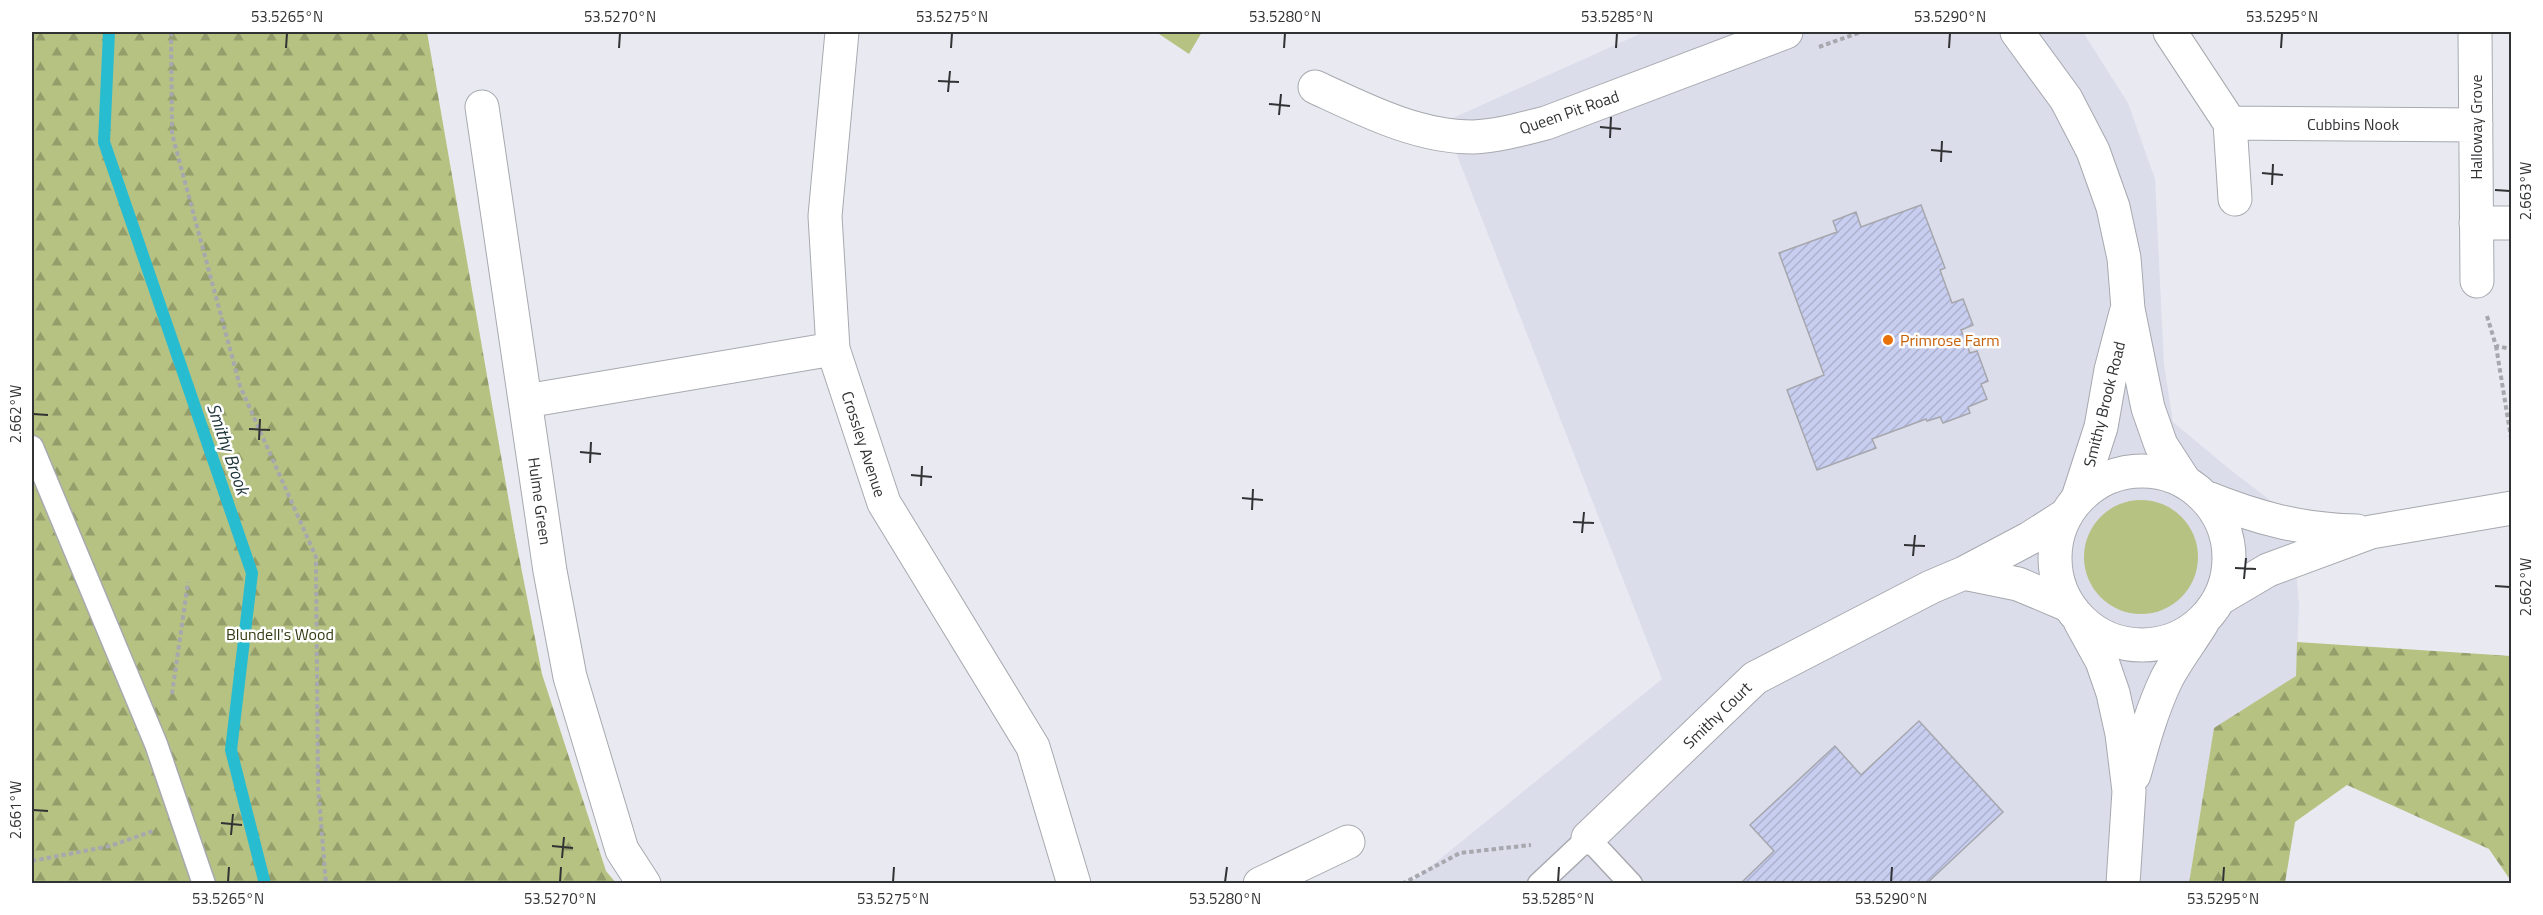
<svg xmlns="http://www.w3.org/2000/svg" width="2543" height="915" font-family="'Titillium Web',sans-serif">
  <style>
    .built { fill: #dbddeb }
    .grass { fill: #b6c282 }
    .forest { fill: url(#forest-firs) }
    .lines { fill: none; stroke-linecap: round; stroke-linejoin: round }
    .stream { stroke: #28bcd1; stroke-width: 12 }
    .building { fill: url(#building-hatch); stroke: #a6a7ad; stroke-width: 1.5 }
    .lane-casing { stroke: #a7a9af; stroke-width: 25 }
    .street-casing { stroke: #a7a9af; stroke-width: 35 }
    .secondary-casing { stroke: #a7a9af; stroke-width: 35 }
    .path { stroke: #a7a8ad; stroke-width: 4; stroke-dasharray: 4.5 3; stroke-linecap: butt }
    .lane { stroke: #fff; stroke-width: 22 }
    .street { stroke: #fff; stroke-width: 33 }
    .secondary { stroke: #fff; stroke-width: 33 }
    .ticks { fill: none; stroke: #313234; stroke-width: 2 }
    .food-dot { fill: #e8710a; stroke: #fff; stroke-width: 2 }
    .labels { text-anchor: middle; stroke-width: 5; stroke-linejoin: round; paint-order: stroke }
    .street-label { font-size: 16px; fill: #313234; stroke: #fff }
    .food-label { font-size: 16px; fill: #c56008; stroke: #fff; text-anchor: start }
    .park-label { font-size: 16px; fill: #353b14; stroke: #fff }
    .water-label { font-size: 18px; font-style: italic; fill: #20373b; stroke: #fff }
    .neatline { fill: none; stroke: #313234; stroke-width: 2 }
    .ticks-label { font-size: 15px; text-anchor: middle; fill: #313234 }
  </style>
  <defs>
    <pattern id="forest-firs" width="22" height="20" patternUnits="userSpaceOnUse" patternTransform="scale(1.5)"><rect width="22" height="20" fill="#b6c282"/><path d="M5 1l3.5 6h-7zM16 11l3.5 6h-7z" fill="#959e6b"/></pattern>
    <pattern id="building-hatch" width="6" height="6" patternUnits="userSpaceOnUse" patternTransform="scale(1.5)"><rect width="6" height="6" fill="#c8cef0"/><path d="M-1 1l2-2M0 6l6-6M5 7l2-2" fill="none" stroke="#acb1ce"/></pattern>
  </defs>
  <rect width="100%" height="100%" fill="#e9eaf1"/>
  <!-- built -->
  <path class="built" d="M1644 32H2083L2128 103 2155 179 2164 364 2173 422 2232 471 2292 517 2299 605 2296 676 2214 729 2189 883 1409 884 1662 679 1444 122Z"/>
  <!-- grass -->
  <path class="grass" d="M1156 32H1202L1189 54Z
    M2084 557a57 57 0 1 1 114 0a57 57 0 1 1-114 0Z"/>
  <!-- forest -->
  <path class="forest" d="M32 32H427L515 536 542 674 606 871 616 883H32Z
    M2297 642 2511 656V881L2489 849 2347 785 2295 822 2285 883H2189L2214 728 2296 676Z"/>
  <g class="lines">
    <!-- stream -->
    <path class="stream" d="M109 32 104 142 252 573 231 750 265 884"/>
  </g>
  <!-- building -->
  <path class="building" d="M1921 205 1945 268 1940 270 1952 303 1963 299 1973 325 1961 330 1970 353 1977 351 1988 381 1981 384 1987 399 1968 407 1970 413 1943 423 1940 417 1927 421 1926 419 1872 439 1876 448 1817 470 1787 390 1824 375 1779 253 1837 232 1833 221 1856 212 1861 227Z
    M1919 721 2003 812 1926 884H1740L1774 851 1750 825 1835 746 1861 775Z"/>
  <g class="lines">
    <defs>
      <path id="lane" d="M32 447 156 744 204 884
        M1539 884 1588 838 1631 884"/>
      <path id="street" d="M842 32 825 216 833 349 884 503 1033 747 1074 884
        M2017 32 2066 99 2093 151 2113 207 2124 258 2128 309 2148 408 2161 445 2185 482
        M2170 32 2230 123 2476 125
        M2475 32 2477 281
        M1315 87C1365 110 1417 137 1473 137 1498 136 1522 129 1546 123L1786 32
        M482 107 550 571 570 677 622 850 644 884
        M2230 123 2235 199
        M2476 223H2512
        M526 401 833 349
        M2078 498 2101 427 2111 370 2126 313
        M1964 573 2018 584 2068 605
        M1588 838 1755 678 1931 587 1964 573 2030 538 2066 515
        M1260 884 1348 842"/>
      <path id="secondary" d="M2055 558a87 87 0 1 1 174 0a87 87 0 1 1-174 0Z
        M2205 497C2257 518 2301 530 2357 531
        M2219 599 2268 570 2371 532 2512 508
        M2080 621 2102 661 2113 693 2122 734 2129 791 2123 884
        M2134 775C2143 742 2152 709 2167 678 2177 659 2191 641 2202 623"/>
    </defs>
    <!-- lane casing -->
    <use href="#lane" class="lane-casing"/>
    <!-- street casing -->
    <use href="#street" class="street-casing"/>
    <!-- secondary casing -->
    <use href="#secondary" class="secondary-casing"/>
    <!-- path -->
    <path class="path" d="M171 32 172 134 240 386 316 557 318 786 326 884
      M1819 47 1861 32
      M2487 316 2496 346 2512 349
      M2496 346 2512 444
      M172 694 188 582
      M32 861 110 846 153 831
      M1402 884 1460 853 1531 845"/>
    <!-- lane -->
    <use href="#lane" class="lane"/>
    <!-- street -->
    <use href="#street" class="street"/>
    <!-- secondary -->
    <use href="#secondary" class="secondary"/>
  </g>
  <!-- ticks -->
  <path class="ticks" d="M286 48 287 33M619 48 620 33M951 48 952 33M1284 48 1285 33M1616 48 1617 33M1949 48 1950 33M2281 48 2282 33M938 81 959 82M948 92 950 71M1269 104 1290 106M1279 115 1281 94M1600 127 1621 129M1610 138 1611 117M1931 150 1952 152M1941 162 1942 141M2262 173 2283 175M2272 185 2273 164M2495 190 2510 191M33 414 48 415M249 429 270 430M259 440 260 419M580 452 601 454M590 463 591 442M911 475 932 477M921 486 922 466M1242 498 1263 500M1252 510 1253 489M1573 522 1594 523M1582 533 1584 512M1904 545 1925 546M1913 556 1915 535M2235 568 2256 569M2244 579 2246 558M2495 586 2510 587M33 810 48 811M221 823 242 825M231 835 233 814M552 846 573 848M562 858 564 837M228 882 229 867M560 882 561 867M893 882 894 867M1225 882 1227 867M1558 882 1559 867M1891 882 1892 867M2223 882 2224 867"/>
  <!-- markers -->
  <circle class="food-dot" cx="1888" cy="340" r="6"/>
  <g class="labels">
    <!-- street labels -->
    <g class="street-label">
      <text transform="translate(1569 112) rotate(-19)" y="6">Queen Pit Road</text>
      <text x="2353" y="130">Cubbins Nook</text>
      <text transform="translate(2476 127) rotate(-90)" y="6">Halloway Grove</text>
      <text transform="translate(2104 404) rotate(-76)" y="6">Smithy Brook Road</text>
      <text transform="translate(864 444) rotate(72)" y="6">Crossley Avenue</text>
      <text transform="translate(540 501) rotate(82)" y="6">Hulme Green</text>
      <text transform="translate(1717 715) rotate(-44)" y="6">Smithy Court</text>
    </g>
    <!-- food labels -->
    <g class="food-label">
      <text x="1900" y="346">Primrose Farm</text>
    </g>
    <!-- park labels -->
    <g class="park-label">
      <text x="280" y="640">Blundell's Wood</text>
    </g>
    <!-- water labels -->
    <g class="water-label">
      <text transform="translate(228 449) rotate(71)" y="6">Smithy Brook</text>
    </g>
  </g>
  <!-- border -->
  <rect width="2543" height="915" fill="none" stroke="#ffffff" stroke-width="66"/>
  <rect x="33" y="33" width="2477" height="849" class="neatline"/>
  <g class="ticks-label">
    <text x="287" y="22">53.5265°N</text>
    <text x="620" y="22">53.5270°N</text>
    <text x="952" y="22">53.5275°N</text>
    <text x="1285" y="22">53.5280°N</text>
    <text x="1617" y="22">53.5285°N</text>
    <text x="1950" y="22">53.5290°N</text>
    <text x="2282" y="22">53.5295°N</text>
    <text transform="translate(2526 191) rotate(-90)" y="5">2.663°W</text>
    <text transform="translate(16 414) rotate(-90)" y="5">2.662°W</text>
    <text transform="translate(2526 587) rotate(-90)" y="5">2.662°W</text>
    <text transform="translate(16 810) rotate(-90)" y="5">2.661°W</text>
    <text x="228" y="904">53.5265°N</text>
    <text x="560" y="904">53.5270°N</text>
    <text x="893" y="904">53.5275°N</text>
    <text x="1225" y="904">53.5280°N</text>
    <text x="1558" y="904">53.5285°N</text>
    <text x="1891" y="904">53.5290°N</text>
    <text x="2223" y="904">53.5295°N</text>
  </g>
</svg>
